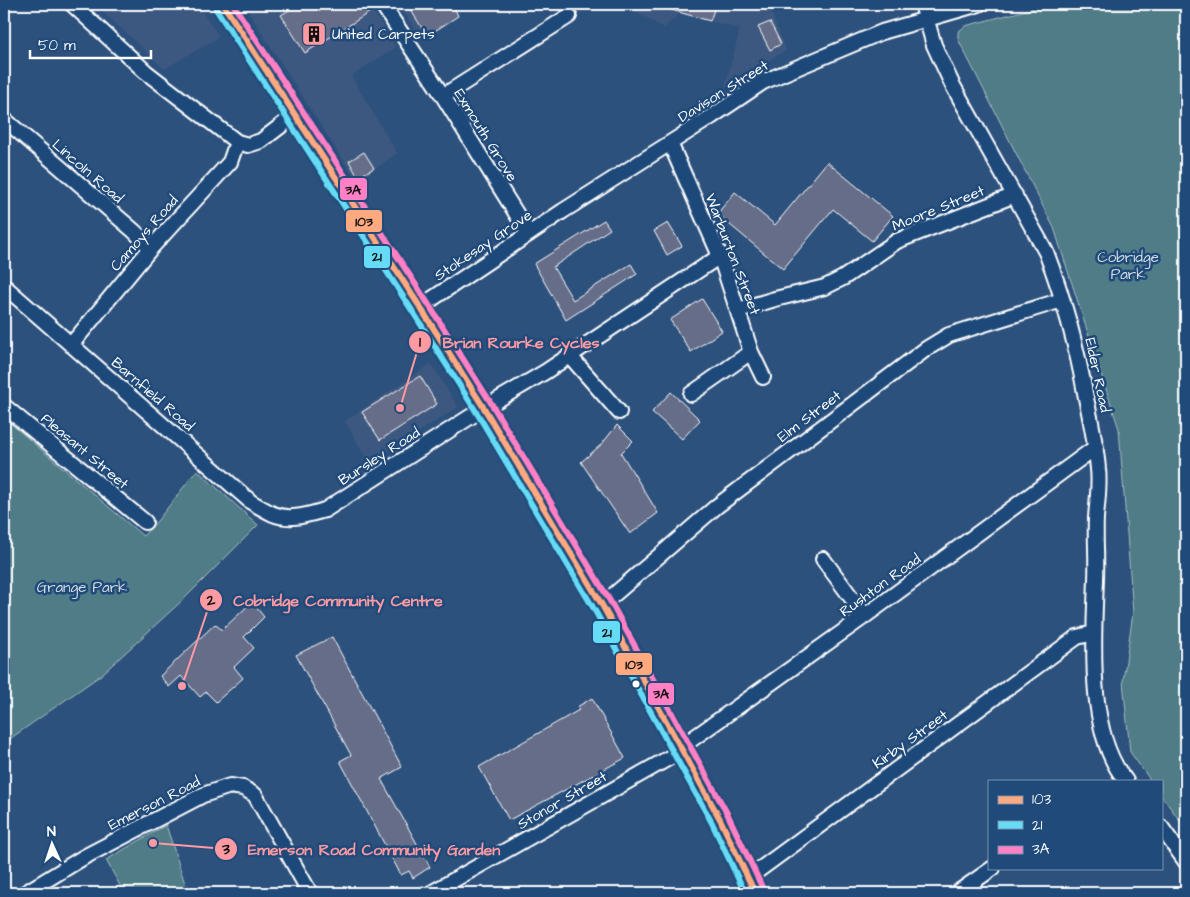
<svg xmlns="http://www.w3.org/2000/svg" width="1190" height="897" font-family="'Architects Daughter',sans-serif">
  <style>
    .built { fill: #3e5980 }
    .green { fill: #4f7c86; stroke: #a7bec2 }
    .building { fill: #656d88; stroke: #fff }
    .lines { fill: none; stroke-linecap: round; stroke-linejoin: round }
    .street-casing { stroke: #fff; stroke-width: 18 }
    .primary-casing { stroke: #fff; stroke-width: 25 }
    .street { stroke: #1f4a7a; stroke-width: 14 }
    .primary { stroke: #6d7e84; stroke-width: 21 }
    .bus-1-casing { stroke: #1f4a7a; stroke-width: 10 }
    .bus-2-casing { stroke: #1f4a7a; stroke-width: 10 }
    .bus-3-casing { stroke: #1f4a7a; stroke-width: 10 }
    .bus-1 { stroke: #ffa980; stroke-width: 6 }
    .bus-2 { stroke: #66dbf5; stroke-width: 6 }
    .bus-3 { stroke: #ff80c5; stroke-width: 6 }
    .bus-dot { fill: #fff; stroke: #1f4a7a; stroke-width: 2 }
    .labels { text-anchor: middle; stroke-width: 5; stroke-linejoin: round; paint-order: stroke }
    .poi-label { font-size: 15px; fill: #fff; stroke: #1f4a7a; text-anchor: start }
    .street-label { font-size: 15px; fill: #fff; stroke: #1f4a7a }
    .park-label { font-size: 15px; fill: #d3dee1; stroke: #1f4a7a }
    .leader { fill: none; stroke: #ff9aa2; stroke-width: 2 }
    .callout-dot { fill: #ff9aa2; stroke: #1f4a7a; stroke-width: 2 }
    .mark-label { font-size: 15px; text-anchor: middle; font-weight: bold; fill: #111 }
    .callout-label { font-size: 16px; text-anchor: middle; font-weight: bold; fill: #ff9aa2; stroke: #1f4a7a; stroke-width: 5; stroke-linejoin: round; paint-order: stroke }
    .line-badge { stroke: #1f4a7a; stroke-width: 2 }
    .pale-badge-label { font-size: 14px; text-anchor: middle; font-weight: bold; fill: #111 }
  </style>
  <rect width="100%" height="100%" fill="#2d517d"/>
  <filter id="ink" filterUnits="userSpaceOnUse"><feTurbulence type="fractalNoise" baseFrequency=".02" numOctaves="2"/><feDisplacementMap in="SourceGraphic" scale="10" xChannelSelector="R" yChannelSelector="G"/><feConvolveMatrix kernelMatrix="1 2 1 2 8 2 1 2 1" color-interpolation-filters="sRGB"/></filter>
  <g filter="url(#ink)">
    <!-- built -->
    <path class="built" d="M94 4H197L219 37 164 69 133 39Z
      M244 4H368L396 47 351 76 397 153 358 181 345 163Z
      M399 4H463L455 9 458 16 421 40Z
      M623 4H784L770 10 786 50 725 87 740 29 680 13 664 28Z
      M431 364 458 407 369 463 345 421Z"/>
    <!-- green -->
    <path class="green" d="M1050 4H1186V829L1161 795V781H1151L1130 752 1123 681 1133 613 1119 429 1054 228 958 39V32L965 26Z
      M4 418 143 536 158 520 197 470 258 525 186 597 101 675 4 743Z
      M166 825 188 893H124L106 860Z"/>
    <!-- building -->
    <path class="building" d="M299 4H365L370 12 305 53 281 15Z
      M407 4H453L458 16 427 36Z
      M662 4H716L710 21 661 7Z
      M770 22 781 44 770 50 758 27Z
      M364 152 374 168 358 177 349 161Z
      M827 162 893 216 872 241 833 209 783 269 717 214 735 192 775 225Z
      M604 220 610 229 553 267 573 300 631 264 637 274 566 320 534 264Z
      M668 223 682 246 667 255 654 231Z
      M702 299 722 331 691 352 670 320Z
      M420 376 437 404 380 440 362 412Z
      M671 392 700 420 682 439 652 412Z
      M617 425 633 441 621 453 658 513 630 534 581 462 602 444Z
      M252 602 264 617 244 637 254 648 234 667 243 678 216 702 206 692 200 697 181 676 169 687 160 676 215 624 222 630Z
      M332 637 402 767 381 779 430 867 413 878 409 871 401 875 340 761 351 755 296 655Z
      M592 698 625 758 509 820 479 767 579 710 577 707Z"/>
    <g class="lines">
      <defs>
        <path id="street" d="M72 4 146 72 237 142 248 145 261 141 295 115
          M382 4 443 96 529 234
          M922 4 934 45 952 84 1046 252C1064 299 1077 348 1086 398 1091 421 1096 445 1098 469 1100 485 1097 502 1096 518 1095 538 1097 558 1096 579 1094 638 1086 733 1126 781
          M443 96 569 16
          M4 119 134 231 151 248
          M670 143 720 256 751 352 763 377
          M4 286 251 502C258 506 265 510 273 514 290 521 307 515 325 510L484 408 545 372 720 256
          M420 307 563 211 711 117 763 82 882 32 979 4
          M738 310 775 299 825 287 843 278 897 241 1015 195
          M71 345 151 248 230 162 237 142
          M569 355 619 412
          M691 394 751 352
          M4 406 145 522
          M823 559 865 616
          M602 605 717 506 926 349 949 335 1062 300
          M681 747 865 616 1096 447
          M1161 827 1186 862
          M748 878 1077 637 1094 633
          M25 893 84 857 203 795 230 786 243 788 255 795 310 893
          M431 893 683 750
          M957 893 993 868"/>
        <path id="primary" d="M223 4 420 307 484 408 602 605 720 819 755 893"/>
      </defs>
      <!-- street casing -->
      <use href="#street" class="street-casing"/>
      <!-- primary casing -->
      <use href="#primary" class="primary-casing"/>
      <!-- street -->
      <use href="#street" class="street"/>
      <!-- primary -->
      <use href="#primary" class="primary"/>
      <defs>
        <path id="bus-1" d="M223 4 420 307 484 408 602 605 720 819 755 893"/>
        <path id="bus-2" d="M216 9 413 312 477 413 594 609 712 823 745 893"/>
        <path id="bus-3" d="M233 4 427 302 491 403 610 601 728 815 763 889"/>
      </defs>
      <!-- bus-1 casing -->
      <use href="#bus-1" class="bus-1-casing"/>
      <!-- bus-2 casing -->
      <use href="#bus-2" class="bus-2-casing"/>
      <!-- bus-3 casing -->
      <use href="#bus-3" class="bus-3-casing"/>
      <!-- bus-1 -->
      <use href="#bus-1" class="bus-1"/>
      <!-- bus-2 -->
      <use href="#bus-2" class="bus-2"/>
      <!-- bus-3 -->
      <use href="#bus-3" class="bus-3"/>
    </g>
  </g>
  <!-- icons -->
  <defs>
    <symbol id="building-square" viewBox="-11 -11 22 22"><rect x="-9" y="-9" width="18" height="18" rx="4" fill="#ff9aa2" stroke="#1f4a7a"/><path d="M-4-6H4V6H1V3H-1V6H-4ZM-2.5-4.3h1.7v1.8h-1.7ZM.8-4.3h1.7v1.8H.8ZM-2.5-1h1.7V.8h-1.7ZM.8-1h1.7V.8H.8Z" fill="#111"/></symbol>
  </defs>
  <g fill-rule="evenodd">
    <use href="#building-square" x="300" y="20" width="28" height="28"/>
  </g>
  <!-- markers -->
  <circle class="bus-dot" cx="636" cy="684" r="4.5"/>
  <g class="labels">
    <!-- poi labels -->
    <g class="poi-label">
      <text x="332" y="39">United Carpets</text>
    </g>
    <!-- street labels -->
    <g class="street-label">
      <text transform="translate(723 91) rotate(-32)" y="5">Davison Street</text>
      <text transform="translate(486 135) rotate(58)" y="5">Exmouth Grove</text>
      <text transform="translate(88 171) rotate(41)" y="5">Lincoln Road</text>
      <text transform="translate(938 208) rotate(-22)" y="5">Moore Street</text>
      <text transform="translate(144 233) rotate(-49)" y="5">Camoys Road</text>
      <text transform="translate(483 245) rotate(-34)" y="5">Stokesay Grove</text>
      <text transform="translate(733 254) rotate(69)" y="5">Warburton Street</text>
      <text transform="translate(1098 375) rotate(78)" y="5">Elder Road</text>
      <text transform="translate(153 394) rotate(41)" y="5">Barnfield Road</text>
      <text transform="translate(809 416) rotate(-37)" y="5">Elm Street</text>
      <text transform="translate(85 451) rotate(40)" y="5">Pleasant Street</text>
      <text transform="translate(379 456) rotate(-33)" y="5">Bursley Road</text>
      <text transform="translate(880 585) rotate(-36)" y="5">Rushton Road</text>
      <text transform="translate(910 739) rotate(-36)" y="5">Kirby Street</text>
      <text transform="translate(562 800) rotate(-30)" y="5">Stonor Street</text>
      <text transform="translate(154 803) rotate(-27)" y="5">Emerson Road</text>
    </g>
    <!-- park labels -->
    <g class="park-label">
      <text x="1128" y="262">Cobridge<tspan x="1128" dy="17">Park</tspan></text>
      <text x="82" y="592">Grange Park</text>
    </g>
  </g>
  <!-- callouts -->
  <path class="leader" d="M400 408L420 342M182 686L211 600M153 843L226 849"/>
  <g class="callout-dot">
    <circle cx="400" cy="408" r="5"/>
    <circle cx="182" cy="686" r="5"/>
    <circle cx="153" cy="843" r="5"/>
    <circle cx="420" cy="342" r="12"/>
    <circle cx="211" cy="600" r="12"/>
    <circle cx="226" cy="849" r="12"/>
  </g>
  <g class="mark-label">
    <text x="420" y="347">1</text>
    <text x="211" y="605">2</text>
    <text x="226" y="854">3</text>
  </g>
  <g class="callout-label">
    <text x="521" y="348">Brian Rourke Cycles</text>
    <text x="338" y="606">Cobridge Community Centre</text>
    <text x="374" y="855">Emerson Road Community Garden</text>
  </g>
  <g class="line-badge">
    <rect x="339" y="177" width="29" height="24" rx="5" fill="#ff80c5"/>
    <rect x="345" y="209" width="38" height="24" rx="5" fill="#ffa980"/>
    <rect x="363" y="245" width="28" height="24" rx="5" fill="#66dbf5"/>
    <rect x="592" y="620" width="29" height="24" rx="5" fill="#66dbf5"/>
    <rect x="615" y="652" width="38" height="24" rx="5" fill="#ffa980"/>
    <rect x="647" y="682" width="28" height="24" rx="5" fill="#ff80c5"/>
  </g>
  <g class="pale-badge-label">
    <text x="353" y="194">3A</text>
    <text x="364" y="226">103</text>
    <text x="377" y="261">21</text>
    <text x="607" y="637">21</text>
    <text x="634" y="669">103</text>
    <text x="661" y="698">3A</text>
  </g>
  <!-- margin -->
  <rect width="1190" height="897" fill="none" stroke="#1f4a7a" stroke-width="20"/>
  <rect x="10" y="10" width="1170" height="877" fill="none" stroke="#fff" stroke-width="2" filter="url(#ink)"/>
  <!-- legend -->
  <rect x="988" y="780" width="175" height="90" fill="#1f4a7a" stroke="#7992af"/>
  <rect x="998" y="796" width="25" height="8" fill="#ffa980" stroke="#7992af"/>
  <text x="1032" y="804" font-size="15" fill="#ffffff">103</text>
  <rect x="998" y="821" width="25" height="8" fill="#66dbf5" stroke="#7992af"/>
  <text x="1032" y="830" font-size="15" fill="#ffffff">21</text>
  <rect x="998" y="846" width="25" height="8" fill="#ff80c5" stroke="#7992af"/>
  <text x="1032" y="854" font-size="15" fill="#ffffff">3A</text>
  <!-- north arrow -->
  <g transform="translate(52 844) rotate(357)" stroke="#1f4a7a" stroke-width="4" paint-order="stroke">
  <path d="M0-4L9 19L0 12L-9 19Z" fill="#ffffff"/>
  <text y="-8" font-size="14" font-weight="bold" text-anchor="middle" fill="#ffffff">N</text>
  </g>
  <!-- scale -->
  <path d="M30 50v8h121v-8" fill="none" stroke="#ffffff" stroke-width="2.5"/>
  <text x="38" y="50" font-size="15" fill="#ffffff" stroke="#1f4a7a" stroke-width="4" paint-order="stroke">50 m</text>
</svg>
